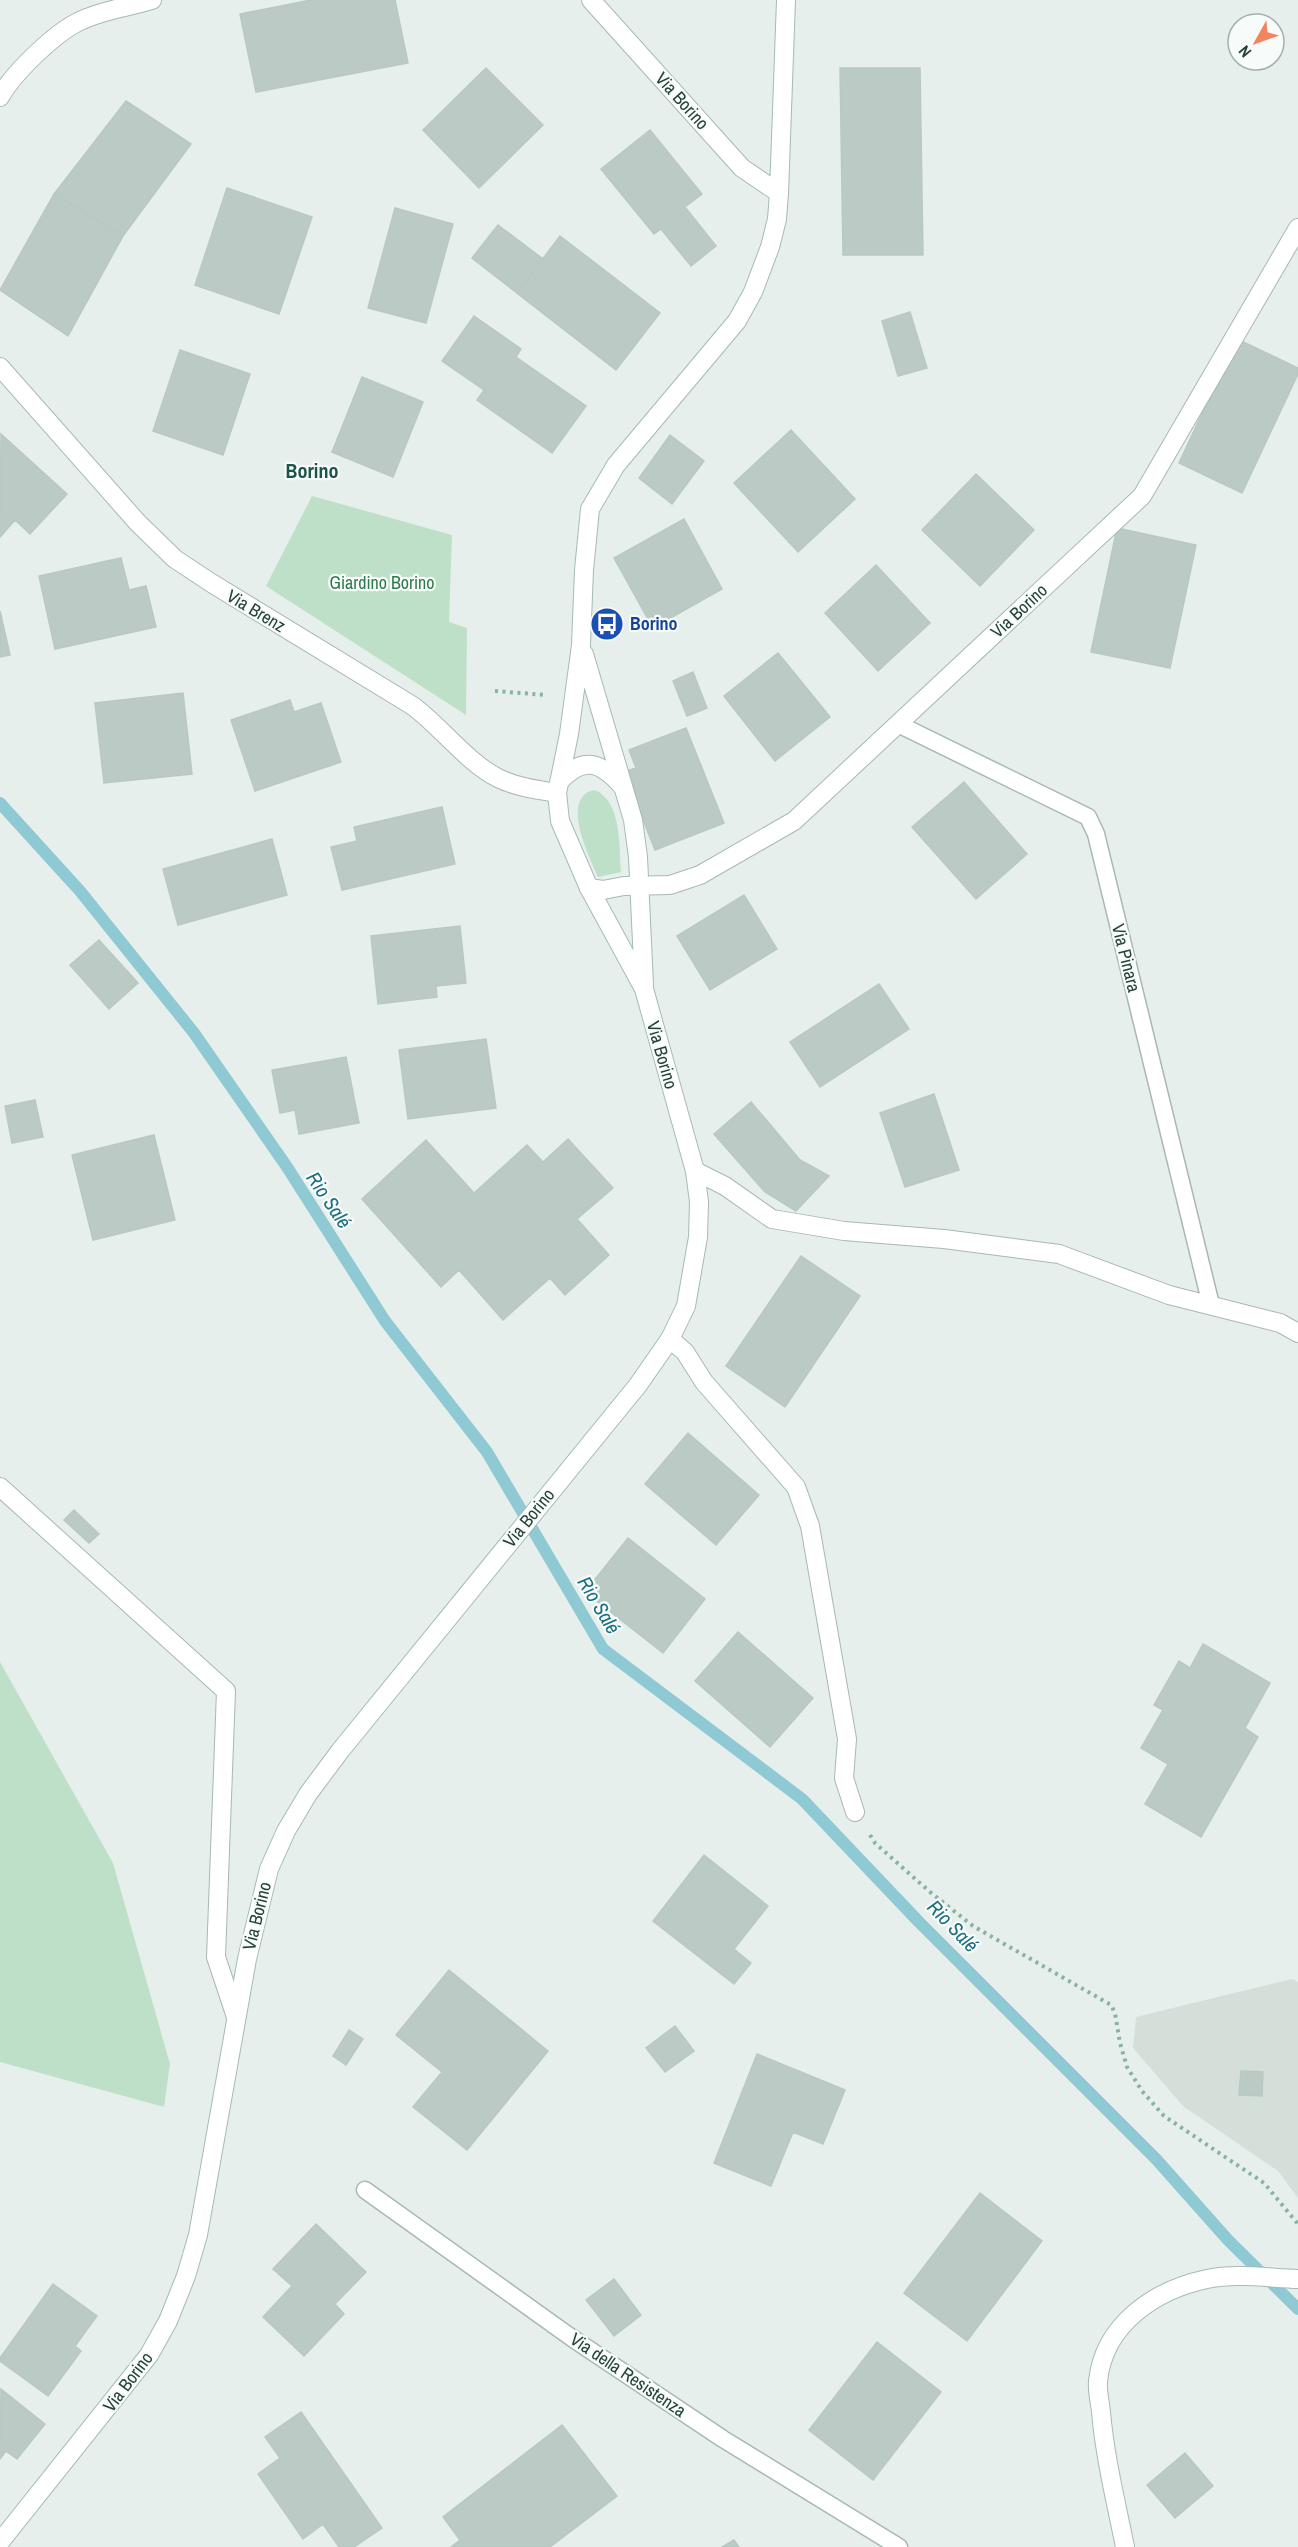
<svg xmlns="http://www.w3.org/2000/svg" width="1298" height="2547" font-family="'Archivo Narrow',sans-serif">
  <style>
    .built { fill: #d4dfda }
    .green { fill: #bfe0c8 }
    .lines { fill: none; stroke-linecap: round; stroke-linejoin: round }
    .stream { stroke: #8ec9d4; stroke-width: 12 }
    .building { fill: #bbcac4; stroke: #b8c9c2; stroke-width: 1.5 }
    .lane-casing { stroke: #a8b8b2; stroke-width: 19 }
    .street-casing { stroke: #a8b8b2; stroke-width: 20 }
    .secondary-casing { stroke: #a4bbb3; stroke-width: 20 }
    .path { stroke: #86b3a5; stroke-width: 4; stroke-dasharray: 3 4.5; stroke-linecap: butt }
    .lane { stroke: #fff; stroke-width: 16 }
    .street { stroke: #fff; stroke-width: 18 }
    .secondary { stroke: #fff; stroke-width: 18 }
    .labels { text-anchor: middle; stroke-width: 4.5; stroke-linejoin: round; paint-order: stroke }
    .street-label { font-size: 18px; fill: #24423a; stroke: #f7fbf9 }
    .park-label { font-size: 18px; fill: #2d7a4b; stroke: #f7fbf9 }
    .transit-label { font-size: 18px; font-weight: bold; fill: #164399; stroke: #f7fbf9; text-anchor: start }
    .neighbourhood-label { font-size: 20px; font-weight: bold; fill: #1f5548; stroke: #f7fbf9 }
    .water-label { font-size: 20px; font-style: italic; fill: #1c6f80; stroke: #f7fbf9 }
  </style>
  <rect width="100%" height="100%" fill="#e6efeb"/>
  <!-- built -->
  <path class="built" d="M1292 1979 1298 1982V2198L1278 2171 1183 2106 1133 2048 1136 2017Z"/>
  <!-- green -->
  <path class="green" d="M312 496 452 535 449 622 467 628 466 715 266 586Z
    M595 790C622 802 619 846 621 872L598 877C589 857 559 796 595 790Z
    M0 1662 113 1863 170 2064 164 2107 0 2062Z"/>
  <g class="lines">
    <!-- stream -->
    <path class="stream" d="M0 803 80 891 194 1033 287 1167 385 1321 487 1452 603 1649 802 1799 919 1922 1156 2159 1228 2240 1298 2309"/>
  </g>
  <!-- building -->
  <path class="building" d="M311 0H395L408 63 256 92 240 14Z
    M486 68 543 125 479 188 423 130Z
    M840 68H920L923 255H843Z
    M126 101 191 144 123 236 54 194Z
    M650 130 702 194 685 207 716 246 691 266 661 229 654 234 601 169Z
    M227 188 312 217 279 314 195 285Z
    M54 194 123 236 68 336 0 290Z
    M395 208 453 224 426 323 368 308Z
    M498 225 543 259 517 293 472 258Z
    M560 236 660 313 616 370 517 293Z
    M910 312 927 368 898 376 882 321Z
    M474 316 521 349 516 357 586 406 552 453 477 400 484 390 442 361Z
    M1237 339 1298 368V374L1242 493 1179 463Z
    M180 350 250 374 223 455 153 431Z
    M362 377 423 402 393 477 332 452Z
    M791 430 855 499 798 552 734 483Z
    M1 434 67 494 30 534 15 520 0 537Z
    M670 435 704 461 672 504 639 478Z
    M976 474 1034 530 980 586 922 530Z
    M684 519 722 589 653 628 614 558Z
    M1117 528 1196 545 1170 668 1091 652Z
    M121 558 129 590 146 586 156 627 55 649 39 576Z
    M876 565 930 623 878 671 825 613Z
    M0 611 10 655 0 657Z
    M778 653 830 717 775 761 724 696Z
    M693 672 707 708 687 716 673 681Z
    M183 693 192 774 104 783 95 703Z
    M290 700 294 712 321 703 341 762 255 791 231 720Z
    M686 728 724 823 655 850 624 772 636 768 629 750Z
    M964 782 1027 854 976 899 912 827Z
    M442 807 455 864 342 890 331 847 357 841 354 827Z
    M272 839 287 895 178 925 163 869Z
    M744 895 777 949 710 990 677 936Z
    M460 926 466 983 436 986 437 997 378 1004 371 936Z
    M99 940 138 983 109 1009 70 965Z
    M879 984 909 1029 820 1087 790 1042Z
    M486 1039 496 1108 408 1119 399 1050Z
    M346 1057 359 1123 299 1134 295 1110 280 1113 272 1070Z
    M934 1094 959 1170 905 1187 880 1113Z
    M35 1100 43 1137 12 1143 5 1106Z
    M751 1102 800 1160 829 1176 796 1211 765 1192 714 1134Z
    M154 1135 175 1220 93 1240 72 1155Z
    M568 1139 613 1188 577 1219 609 1255 565 1295 550 1278 503 1320 459 1270 441 1287 362 1199 426 1140 474 1193 527 1145 543 1162Z
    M801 1256 860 1296 785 1407 726 1366Z
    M688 1433 759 1495 716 1545 645 1484Z
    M74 1510 99 1534 89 1543 64 1520Z
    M628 1538 705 1599 663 1653 585 1592Z
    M738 1632 813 1698 770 1747 695 1681Z
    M1203 1644 1270 1683 1245 1728 1258 1737 1201 1837 1145 1804 1168 1764 1141 1748 1163 1710 1154 1705 1179 1661 1190 1668Z
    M704 1855 768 1906 734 1949 751 1963 734 1984 653 1921Z
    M449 1970 548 2051 467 2150 413 2107 442 2072 396 2035Z
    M675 2026 694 2051 665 2072 646 2048Z
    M349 2030 363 2039 346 2065 333 2056Z
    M757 2054 845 2090 823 2144 793 2132 771 2186 714 2163Z
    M1241 2071 1263 2072 1262 2096 1239 2095Z
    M980 2193 1042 2241 967 2341 904 2293Z
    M316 2224 366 2272 335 2304 344 2314 304 2356 263 2317 292 2286 273 2269Z
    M614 2279 641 2315 614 2336 586 2300Z
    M53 2284 97 2316 75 2346 81 2351 48 2396 0 2361V2358Z
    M877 2342 941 2392 873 2480 809 2430Z
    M1 2389 45 2424 17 2459 6 2451 0 2459Z
    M301 2412 382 2528 354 2547H339L323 2524 303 2539 258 2474 280 2458 265 2437Z
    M562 2425 617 2496 550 2547H451L460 2540 443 2517Z
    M1185 2453 1213 2486 1175 2518 1147 2485Z
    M734 2540 739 2547H722Z"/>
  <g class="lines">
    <defs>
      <path id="lane" d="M898 724 1088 817 1096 834 1211 1305
        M365 2190 572 2338 723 2439 899 2547"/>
      <path id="street" d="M591 0 742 168 779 193
        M0 97C13 73 56 32 80 21 102 10 129 7 152 0
        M0 367 138 523 175 559 213 584 413 706C441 727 468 763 498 778 516 787 537 790 557 793
        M589 888 603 890 624 886 670 885 700 875 794 821 1142 496 1298 228
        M695 1171 725 1186 772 1219 844 1231 944 1239 1059 1254 1169 1295 1280 1323 1298 1333
        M670 1339 685 1352 704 1382 796 1487 810 1526 847 1739 844 1778 855 1812
        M0 1487 226 1691 216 1957 236 2017"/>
      <path id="secondary" d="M584 654 633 820 638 857 644 985
        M559 782C583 755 601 762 622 786
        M0 2542 149 2355 168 2321 186 2276 198 2235 247 1959 269 1869 286 1831 308 1794 340 1751 638 1385 670 1339 686 1306 698 1237 699 1202 695 1171 644 989 589 888 560 821 557 793 569 734 581 645 584 570 590 509 616 465 737 321 753 292 770 247 777 219 779 193 786 0
        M1125 2547C1116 2502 1105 2458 1101 2412 1100 2402 1097 2391 1098 2381 1104 2324 1155 2290 1207 2279 1236 2273 1269 2278 1298 2279"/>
    </defs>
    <!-- lane casing -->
    <use href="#lane" class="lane-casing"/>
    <!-- street casing -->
    <use href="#street" class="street-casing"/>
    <!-- secondary casing -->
    <use href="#secondary" class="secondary-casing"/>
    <!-- path -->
    <path class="path" d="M495 691 546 695
      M870 1835 875 1843 930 1892 973 1926 1111 2005 1115 2013 1120 2043 1127 2067 1142 2091 1164 2116 1264 2183 1298 2224"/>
    <!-- lane -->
    <use href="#lane" class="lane"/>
    <!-- street -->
    <use href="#street" class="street"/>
    <!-- secondary -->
    <use href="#secondary" class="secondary"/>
  </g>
  <!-- icons -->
  <defs>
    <symbol id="bus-disc" viewBox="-11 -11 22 22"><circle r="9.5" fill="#1a4fb4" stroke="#f7fbf9"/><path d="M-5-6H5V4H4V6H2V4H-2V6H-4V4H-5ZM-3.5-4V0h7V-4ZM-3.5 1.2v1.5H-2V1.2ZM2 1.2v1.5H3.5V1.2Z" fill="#fff"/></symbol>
  </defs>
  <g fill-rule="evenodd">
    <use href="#bus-disc" x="588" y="605" width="38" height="38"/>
  </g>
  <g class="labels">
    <!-- street labels -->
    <g class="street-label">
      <text transform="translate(682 101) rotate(48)" y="6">Via Borino</text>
      <text transform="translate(256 611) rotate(31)" y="6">Via Brenz</text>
      <text transform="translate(1019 611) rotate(-43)" y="6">Via Borino</text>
      <text transform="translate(1126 958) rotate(76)" y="6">Via Pinara</text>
      <text transform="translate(662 1055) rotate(74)" y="6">Via Borino</text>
      <text transform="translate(529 1518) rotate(-51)" y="6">Via Borino</text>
      <text transform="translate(257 1916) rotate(-76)" y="6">Via Borino</text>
      <text transform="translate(628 2375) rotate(34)" y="6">Via della Resistenza</text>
      <text transform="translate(128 2382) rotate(-53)" y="6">Via Borino</text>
    </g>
    <!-- park labels -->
    <g class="park-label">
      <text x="382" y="589">Giardino Borino</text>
    </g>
    <!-- transit labels -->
    <g class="transit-label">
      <text x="630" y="630">Borino</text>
    </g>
    <!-- neighbourhood labels -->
    <g class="neighbourhood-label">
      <text x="312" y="478">Borino</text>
    </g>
    <!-- water labels -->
    <g class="water-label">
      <text transform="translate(329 1200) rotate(56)" y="7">Rio Salé</text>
      <text transform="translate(599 1605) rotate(59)" y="7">Rio Salé</text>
      <text transform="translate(953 1926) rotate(46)" y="7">Rio Salé</text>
    </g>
  </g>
  <!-- north arrow -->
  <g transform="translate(1256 42) rotate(230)"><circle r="28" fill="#f7fbf9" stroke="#a3b1ad" stroke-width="1.5"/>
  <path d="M0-4.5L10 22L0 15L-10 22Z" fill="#f4845f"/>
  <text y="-9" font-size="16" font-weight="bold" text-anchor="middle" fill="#24423a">N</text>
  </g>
</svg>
